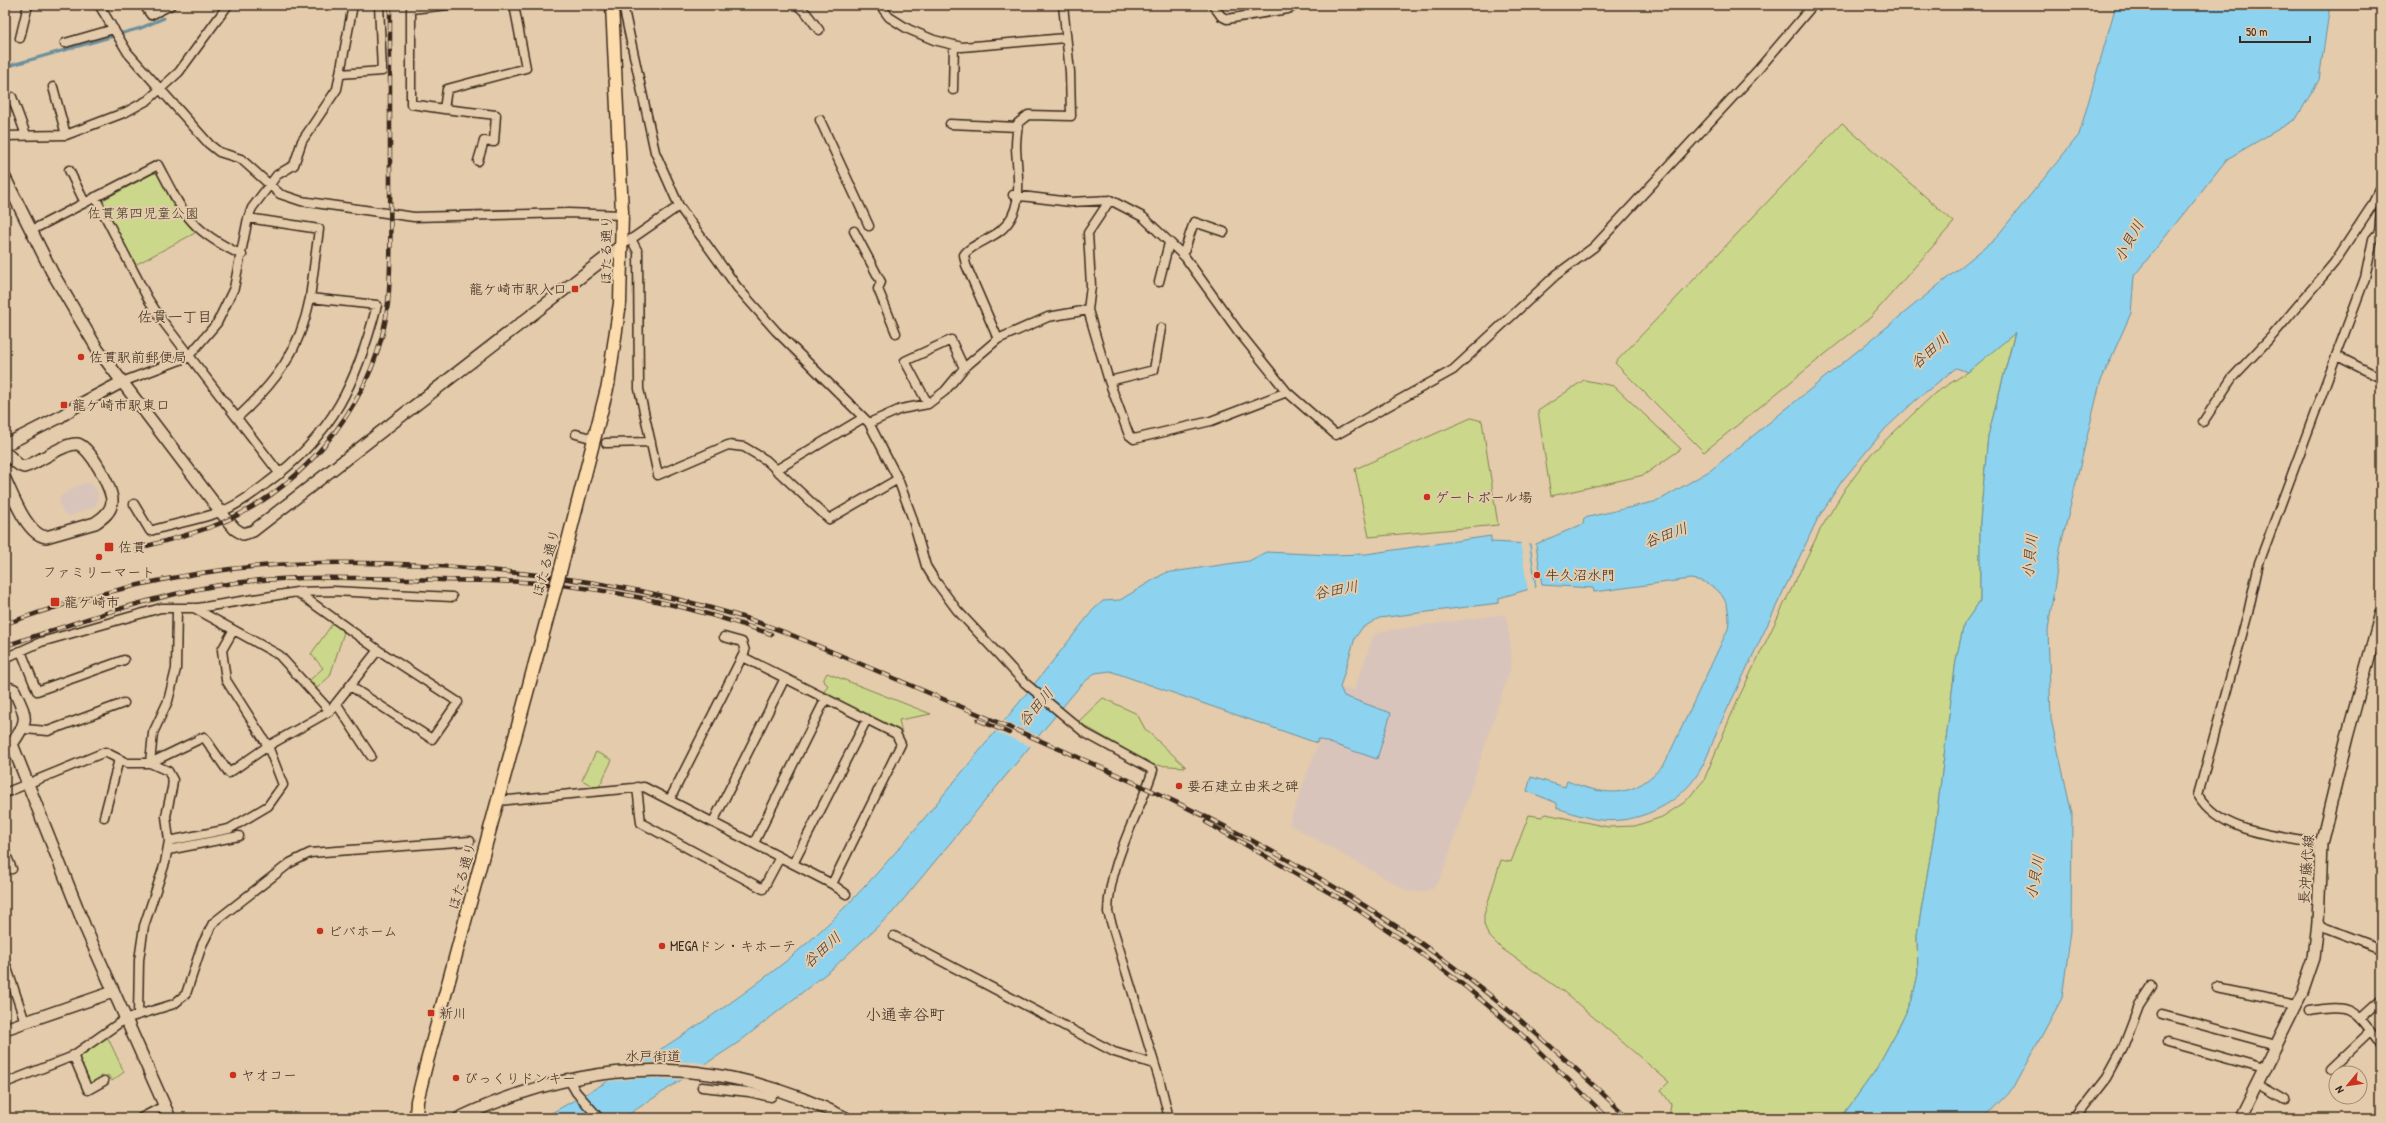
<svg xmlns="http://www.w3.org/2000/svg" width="2386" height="1123" font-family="'Patrick Hand','Klee One',sans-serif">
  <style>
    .built { fill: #d9c4bc }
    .green { fill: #cbd78a; stroke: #838054 }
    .water { fill: #8dd3ef; stroke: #6c8f9b }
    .pier { fill: #e3cbab }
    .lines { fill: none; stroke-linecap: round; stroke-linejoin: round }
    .stream { stroke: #6c8f9b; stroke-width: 3 }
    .street-casing { stroke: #3b2a1e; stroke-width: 11 }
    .secondary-casing { stroke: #3b2a1e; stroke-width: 14 }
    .primary-casing { stroke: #3b2a1e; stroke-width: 15 }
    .street { stroke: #e3cbab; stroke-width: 8 }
    .secondary { stroke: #e3cbab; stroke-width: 11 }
    .primary { stroke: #fcdcac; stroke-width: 12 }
    .rail-casing { stroke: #3b2a1e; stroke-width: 4.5 }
    .rail { stroke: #e3cbab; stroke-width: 3; stroke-dasharray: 9; stroke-linecap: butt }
    .primary-bridge-casing { stroke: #3b2a1e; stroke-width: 15; stroke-linecap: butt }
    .primary-bridge { stroke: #fcdcac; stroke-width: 12 }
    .poi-dot { fill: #c8321e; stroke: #e3cbab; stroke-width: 1.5 }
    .labels { text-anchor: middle; stroke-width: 4; stroke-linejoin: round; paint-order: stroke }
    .park-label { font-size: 14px; fill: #493b29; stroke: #e3cbab }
    .street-label { font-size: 14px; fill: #3b2a1e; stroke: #e3cbab }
    .poi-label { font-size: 14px; fill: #3b2a1e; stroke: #e3cbab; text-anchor: start }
    .water-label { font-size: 15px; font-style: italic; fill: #433b33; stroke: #e3cbab }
    .neighbourhood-label { font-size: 15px; fill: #3b2a1e; stroke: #e3cbab }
    .quarter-label { font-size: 16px; fill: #3b2a1e; stroke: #e3cbab }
  </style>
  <rect width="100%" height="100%" fill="#e3cbab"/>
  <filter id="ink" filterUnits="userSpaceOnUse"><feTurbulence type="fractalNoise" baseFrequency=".025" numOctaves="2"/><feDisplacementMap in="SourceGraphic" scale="8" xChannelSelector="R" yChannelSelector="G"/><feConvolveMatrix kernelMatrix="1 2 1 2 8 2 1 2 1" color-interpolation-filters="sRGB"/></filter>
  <g filter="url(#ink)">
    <!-- built -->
    <path class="built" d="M83 483 92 484 98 494 97 503 94 507 69 516 64 513 59 503 60 496Z
      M1498 615H1506L1512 659 1509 673 1441 878 1432 889 1421 892 1408 891 1289 824 1338 688 1354 690 1374 635 1384 631Z"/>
    <!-- green -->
    <path class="green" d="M1842 123 1954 222 1871 317 1704 452 1615 363Z
      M154 173 158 174 175 209 195 233 135 265 102 203 103 200Z
      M2015 332 1988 436 1980 521V601L1964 624 1956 660 1935 828 1917 935 1918 974 1912 1000 1898 1029 1875 1071 1841 1118H1669L1671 1104 1661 1090 1669 1082 1564 992 1501 948 1488 935 1484 924V915L1501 860 1511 862 1529 815 1542 817 1546 814 1608 827 1635 826 1662 817 1685 802 1704 780 1738 699 1820 530 1845 489 1872 453 1935 393 1968 372Z
      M1584 380 1614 386 1681 449 1644 475 1551 496 1538 411Z
      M1471 418 1482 421 1498 525 1369 537 1355 469Z
      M333 623 344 632 330 676 317 688 310 680 323 668 311 654Z
      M827 673 931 714 899 720 902 733 824 692 828 685 823 681Z
      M1103 698 1137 714 1145 729 1186 767 1153 765 1078 722Z
      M596 752 612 760 598 789 582 780Z
      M107 1036 124 1072 112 1081 108 1075 94 1084 88 1082 77 1057Z"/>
    <!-- water -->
    <path class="water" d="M2116 5H2330L2319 80 2296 119 2227 159 2134 276 2131 313 2100 383 2060 549 2048 630 2051 719 2072 814 2071 931 2062 998 2014 1087 1984 1118H1841L1875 1071 1898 1029 1912 1000 1918 974 1917 935 1935 828 1956 660 1964 624 1980 601V521L1988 436 2015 333 1968 372 1956 368 1917 399 1885 429 1842 481 1818 518 1717 731C1711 747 1705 764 1695 778 1675 806 1636 824 1601 820 1586 818 1572 813 1557 808V803L1527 791 1531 777 1565 787 1567 781C1609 797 1634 799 1665 763L1728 629C1733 602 1718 581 1690 579L1594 592 1593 588 1542 585 1536 544 1583 524 1584 518 1658 501 1711 470 1994 240 2079 135Z
      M1491 536V542L1530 544 1536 587 1499 598V603L1379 618 1362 628 1355 638 1340 687 1344 696 1391 713 1377 759 1318 739 1317 743 1110 671 1095 673 1080 686 893 912 832 969 739 1042 623 1118H542C626 1073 709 1022 785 962 849 910 902 846 954 782 1001 725 1048 668 1093 610L1103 601 1120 600 1165 573 1249 561 1266 552 1330 555 1366 554Z"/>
    <!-- pier -->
    <path class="pier" d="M1520 541 1528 542 1535 589 1528 591Z
      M1003 720 1041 737 1032 747 994 731Z
      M636 1062H694L709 1064 686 1080 644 1078 604 1082Z"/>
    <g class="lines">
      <!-- stream -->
      <path class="stream" d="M119 34 141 28 164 18
        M5 67 114 36"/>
      <defs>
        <path id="street" d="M99 5 128 53 209 144 219 152 241 159 280 194 301 201 414 217 568 213 622 215
          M144 5 151 15 171 5
          M449 5 411 9V104L444 109 447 89 526 68 514 5
          M623 5 655 152 679 206 737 287 776 331 869 423 898 479 912 517 926 566 934 579 957 610 1025 683 1085 733 1153 770C1138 817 1109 862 1108 912L1160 1082 1169 1118
          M797 5 807 14 819 30
          M880 5 889 17 908 29 934 40 962 47 1065 38
          M1213 5 1221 16 1227 19 1288 9 1296 5
          M20 38 28 5
          M65 43 114 29
          M340 74 382 71 379 5
          M53 87 66 135
          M953 90 954 45
          M12 97 26 135
          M444 109 496 115 494 142 484 141 478 161
          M820 120 869 226
          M950 124 1018 127
          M5 136 66 135 126 112 148 100 179 72 228 5
          M69 170 85 203
          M1013 195 1071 202 1110 200 1143 217 1185 257 1238 331 1287 392 1336 435 1453 370 1556 275 1594 247 1757 71 1813 5
          M95 197 148 299 161 319 280 474
          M1110 200 1088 233 1091 286 1088 310 1109 381 1129 435 1134 439 1211 421 1287 392
          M32 230 158 165C184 214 189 230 242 255
          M854 231 881 282 878 289 896 333
          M2379 232 2381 210
          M631 239 638 252 639 389 658 475 728 445 744 447 766 460 829 519 898 479
          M627 242 679 206
          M1183 255 1194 222 1224 232
          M1159 282 1169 243
          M998 339 966 265 964 255C969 246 990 239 1000 231 1026 210 1017 176 1016 147 1016 139 1017 131 1018 123L1028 115 1071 116 1070 72 1063 5
          M2337 356 2381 378
          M1109 381 1154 370 1161 328
          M122 382 188 357 217 323 234 288 248 218 252 208 277 175 294 165 302 141 337 89 353 5
          M928 404 905 361 951 340 964 368
          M237 418C275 383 300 351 310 298
          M2203 422 2232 378 2273 335 2334 263 2371 207 2381 187
          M869 423 901 409 928 404 945 391 964 368 998 339 1048 317 1088 310
          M576 434 587 437
          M606 443 651 442
          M776 470 863 418
          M134 504 150 531C173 524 198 520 220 512 237 506 253 494 267 483 333 435 357 382 377 305L310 298 319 229 248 218
          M194 608 279 655 330 711
          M21 651 37 691 124 660
          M743 657 896 734 901 744 832 884
          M5 658 41 642 161 608H198L297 592 333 591 452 597
          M350 686 432 739 458 702 378 650
          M336 703 371 756
          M24 729 48 731 124 703
          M150 763 153 733 168 701 176 669 177 609
          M637 787 641 823 763 889 780 857
          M5 793 105 752 127 763H150L204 737 229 773 268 746 330 711 378 650 297 592
          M670 799 745 651 742 642 724 637
          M498 801 644 787 832 884 846 894
          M104 817 119 759
          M713 822 785 678
          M169 841 229 829 268 806 283 785 268 746 226 680 222 650 233 631
          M754 843 826 698
          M2321 844C2280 836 2221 834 2198 795L2248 613 2259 563 2365 278 2373 239 2381 230
          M168 850 239 836
          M5 852 12 869
          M793 864 867 719
          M2318 922 2324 927 2381 949
          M894 936 1114 1052 1154 1064
          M5 962 25 1022
          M2216 988 2296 1004
          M2310 1011C2355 1003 2354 1011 2381 1045
          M2162 1014 2276 1045
          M138 1015 139 960 144 926 165 863 169 841 166 816 172 788 173 780 168 771 150 763
          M2360 1019 2381 1000
          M2168 1042 2264 1069
          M73 1055 88 1090 104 1081
          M2332 1068 2370 1032
          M568 1078 576 1092 599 1118
          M5 1083 71 1057 125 1019 174 1004 186 994 202 945 213 923 290 863 310 853 470 841
          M2257 1084 2285 1100
          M702 1087 749 1092 771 1097 777 1088
          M141 1118 164 1106
          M2075 1118 2107 1077 2123 1048 2139 1006 2152 986"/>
        <path id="secondary" d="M5 178 52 272 98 350 227 520 235 529 243 534 253 531 622 245
          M5 445 60 417 75 407 122 382
          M5 453C13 457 16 466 24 467 39 463 63 443 77 444 90 446 113 490 112 502 111 512 103 518 95 523L46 537C27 535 13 496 5 479
          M5 687 14 690C26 717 30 719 12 744L5 743
          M12 744 85 927 170 1118
          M5 1029 113 992
          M459 1118C591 1056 715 1053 846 1118
          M2240 1118 2302 993 2314 958 2318 922 2321 844 2347 737 2381 613"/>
        <path id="primary" d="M561 568 608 385 620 303 622 212 612 5
          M416 1118 417 1101 426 1065 554 593"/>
      </defs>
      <!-- street casing -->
      <use href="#street" class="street-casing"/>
      <!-- secondary casing -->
      <use href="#secondary" class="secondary-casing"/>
      <!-- primary casing -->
      <use href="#primary" class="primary-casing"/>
      <!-- street -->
      <use href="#street" class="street"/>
      <!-- secondary -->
      <use href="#secondary" class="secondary"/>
      <!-- primary -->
      <use href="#primary" class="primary"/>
      <defs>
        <path id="rail" d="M137 549C167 540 199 533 228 520 311 481 378 395 388 303 392 262 390 219 390 178 390 120 390 63 390 5
          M5 624C97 591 194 568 292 564 358 561 423 564 488 570 568 577 648 589 725 612 765 623 804 640 842 656 891 677 940 698 990 719 1116 773 1241 828 1357 901 1456 962 1545 1037 1628 1118
          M5 646C75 623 147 597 220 585 284 575 348 578 412 579 454 581 496 580 538 583 617 589 696 608 771 634
          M978 720 1009 733
          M1206 822 1351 905 1415 949 1466 987 1517 1030 1608 1118"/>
      </defs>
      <!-- rail casing -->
      <use href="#rail" class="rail-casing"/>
      <!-- rail -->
      <use href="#rail" class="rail"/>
      <defs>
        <path id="primary-bridge" d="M554 593 561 568"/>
      </defs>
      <!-- primary-bridge casing -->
      <use href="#primary-bridge" class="primary-bridge-casing"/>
      <!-- primary-bridge -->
      <use href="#primary-bridge" class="primary-bridge"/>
    </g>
  </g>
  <!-- markers -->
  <g class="poi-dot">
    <rect x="571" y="285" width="8" height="8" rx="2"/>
    <circle cx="81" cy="357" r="4"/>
    <rect x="60" y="401" width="8" height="8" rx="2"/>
    <circle cx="1427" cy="497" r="4"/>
    <rect x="104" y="542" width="10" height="10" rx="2"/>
    <circle cx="99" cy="557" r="4"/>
    <circle cx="1537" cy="575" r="4"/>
    <rect x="50" y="597" width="10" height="10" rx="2"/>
    <circle cx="1179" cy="786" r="4"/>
    <circle cx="320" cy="931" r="4"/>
    <circle cx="662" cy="946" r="4"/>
    <rect x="427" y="1009" width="8" height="8" rx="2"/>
    <circle cx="233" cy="1075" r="4"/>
    <circle cx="456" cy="1078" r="4"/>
  </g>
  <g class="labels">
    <!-- park labels -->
    <g class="park-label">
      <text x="143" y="218">佐貫第四児童公園</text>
    </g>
    <!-- street labels -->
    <g class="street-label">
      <text transform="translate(606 250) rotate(-90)" y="5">ほたる通り</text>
      <text transform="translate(546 563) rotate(-75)" y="5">ほたる通り</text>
      <text transform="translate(2306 869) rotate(-86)" y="5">長沖藤代線</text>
      <text transform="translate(462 876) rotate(-75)" y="5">ほたる通り</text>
      <text x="653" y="1061">水戸街道</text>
    </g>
    <!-- poi labels -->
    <g class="poi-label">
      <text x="567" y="294" text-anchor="end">龍ケ崎市駅入口</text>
      <text x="89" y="362">佐貫駅前郵便局</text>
      <text x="72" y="410">龍ケ崎市駅東口</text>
      <text x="1435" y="502">ゲートボール場</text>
      <text x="118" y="552">佐貫</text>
      <text x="99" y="577" text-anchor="middle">ファミリーマート</text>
      <text x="1545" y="580">牛久沼水門</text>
      <text x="64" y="607">龍ケ崎市</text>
      <text x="1187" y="791">要石建立由来之碑</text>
      <text x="328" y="936">ビバホーム</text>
      <text x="670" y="951">MEGAドン・キホーテ</text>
      <text x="439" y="1018">新川</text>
      <text x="241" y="1080">ヤオコー</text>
      <text x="464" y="1083">びっくりドンキー</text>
    </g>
    <!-- water labels -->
    <g class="water-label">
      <text transform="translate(2129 241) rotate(-61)" y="5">小貝川</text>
      <text transform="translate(1930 351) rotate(-41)" y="5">谷田川</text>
      <text transform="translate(1666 535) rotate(-20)" y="5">谷田川</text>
      <text transform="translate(2030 556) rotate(-85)" y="5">小貝川</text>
      <text transform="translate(1336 590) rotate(-10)" y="5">谷田川</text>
      <text transform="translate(1036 707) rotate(-50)" y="5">谷田川</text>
      <text transform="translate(2035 877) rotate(-80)" y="5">小貝川</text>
      <text transform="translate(822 950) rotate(-42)" y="5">谷田川</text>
    </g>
    <!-- neighbourhood labels -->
    <g class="neighbourhood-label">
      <text x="175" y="322">佐貫一丁目</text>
    </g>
    <!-- quarter labels -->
    <g class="quarter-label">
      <text x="905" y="1020">小通幸谷町</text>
    </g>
  </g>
  <!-- margin -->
  <rect width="2386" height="1123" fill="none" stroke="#e3cbab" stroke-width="20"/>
  <rect x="10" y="10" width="2366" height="1103" fill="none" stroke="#3b2a1e" stroke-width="1.5" filter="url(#ink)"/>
  <!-- north arrow -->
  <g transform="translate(2348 1085) rotate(241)"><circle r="19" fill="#e3cbab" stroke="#a08b73"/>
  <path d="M0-3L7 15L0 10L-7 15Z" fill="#c8321e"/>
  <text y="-6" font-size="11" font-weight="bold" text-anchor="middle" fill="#3b2a1e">N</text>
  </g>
  <!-- scale -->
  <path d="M2240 36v6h70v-6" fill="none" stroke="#3b2a1e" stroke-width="2"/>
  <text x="2246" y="36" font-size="12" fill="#3b2a1e" stroke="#e3cbab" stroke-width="3" paint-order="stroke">50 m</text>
</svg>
